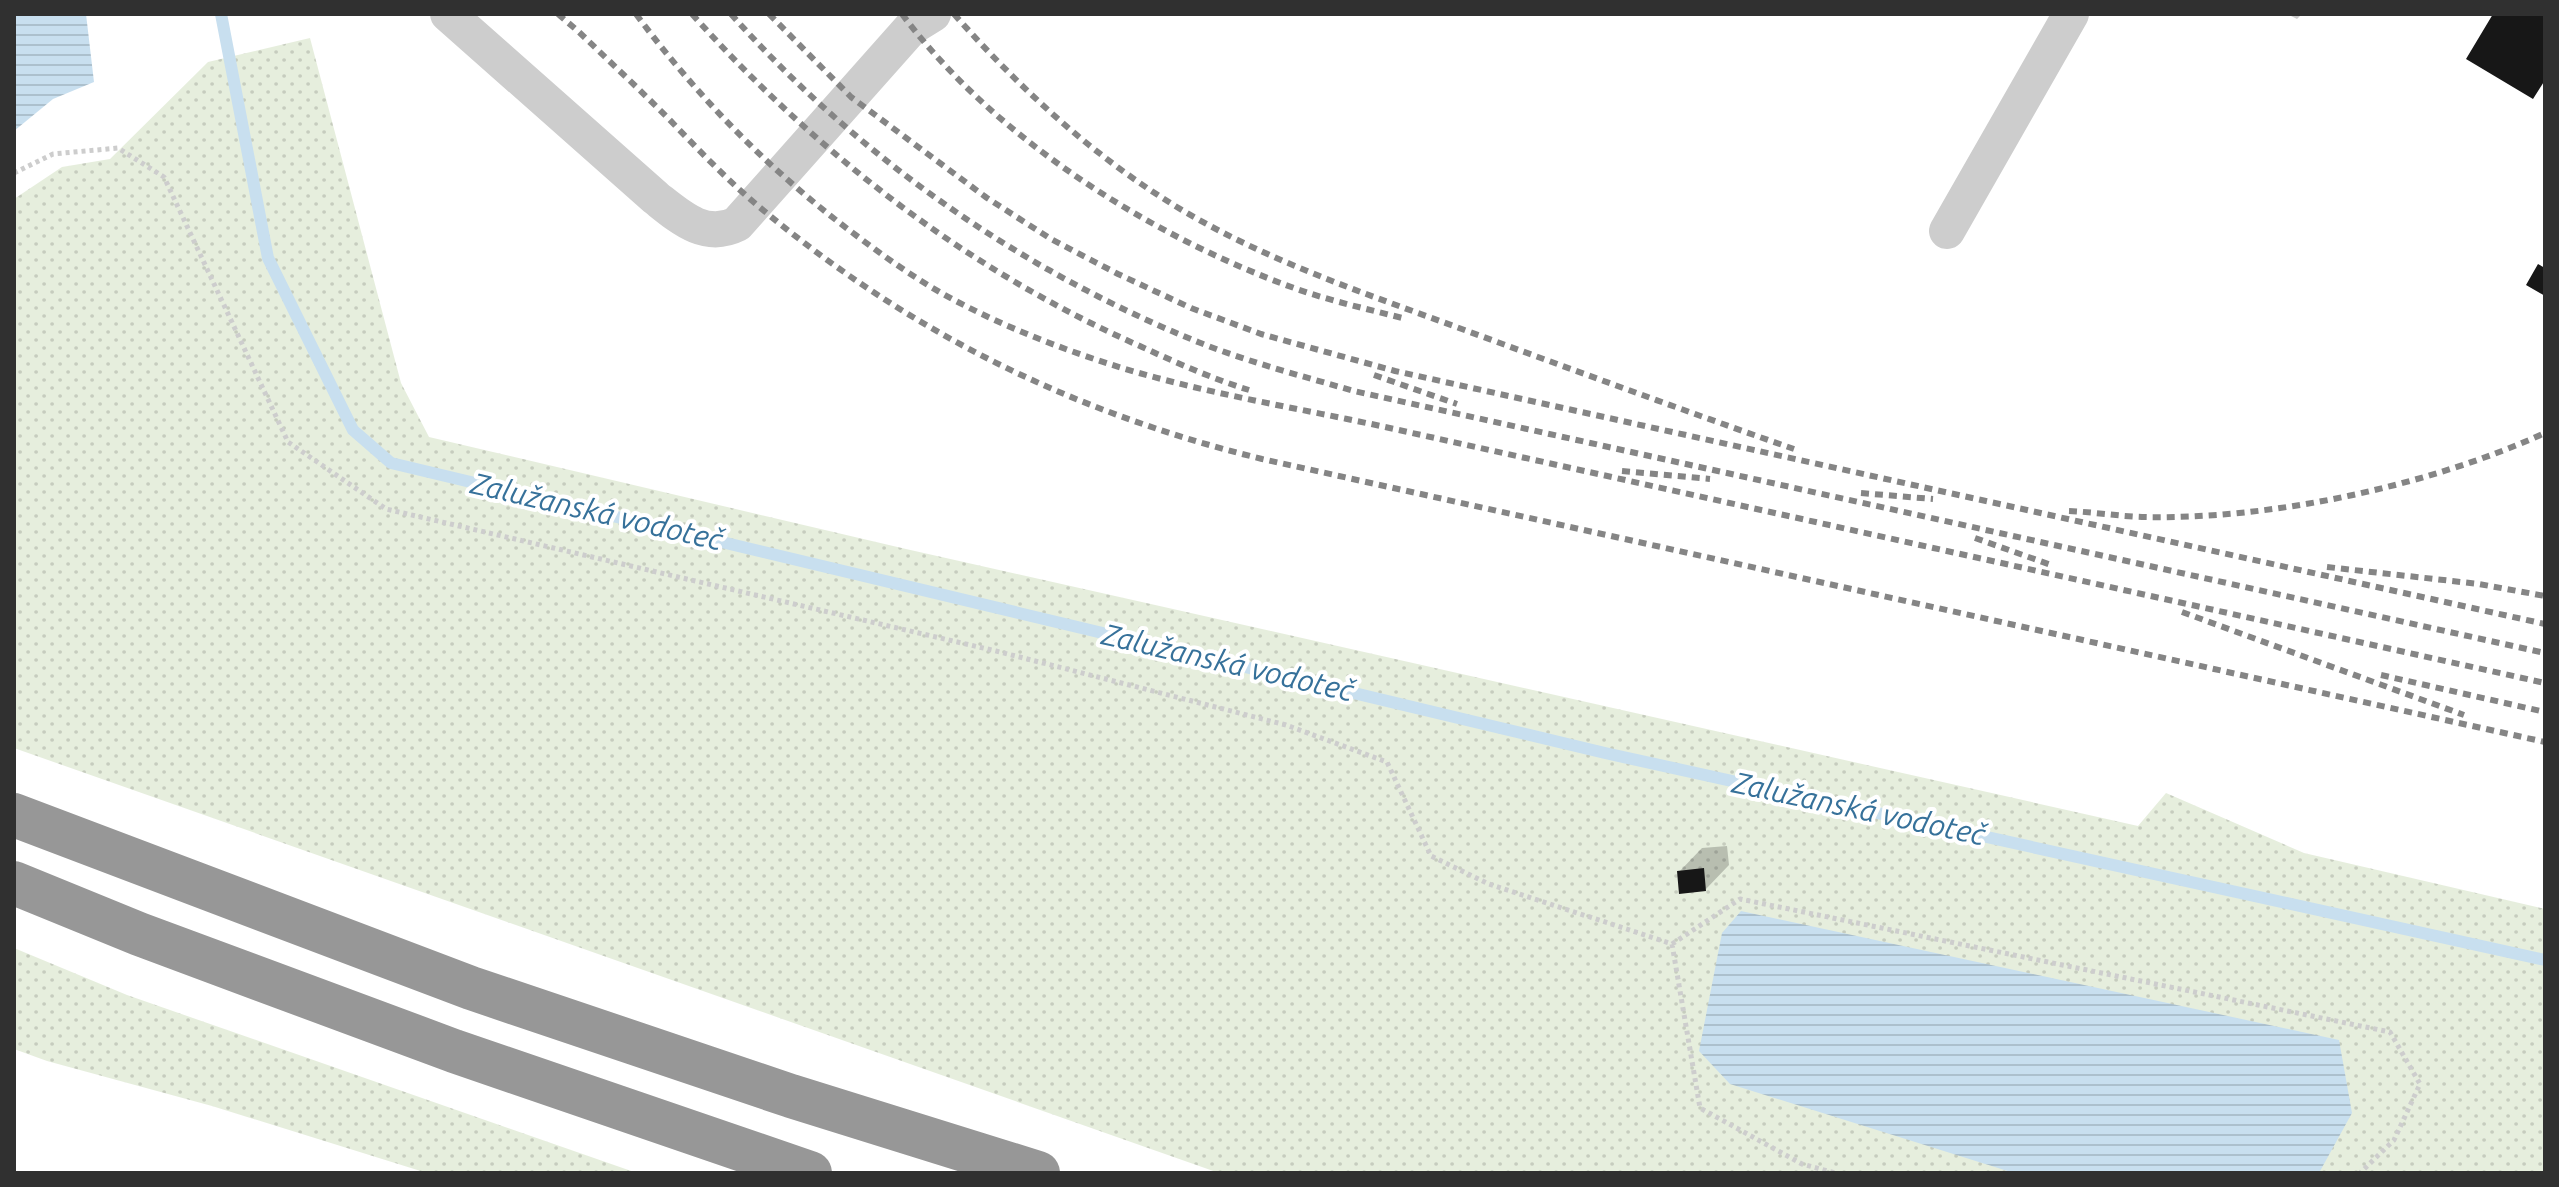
<svg xmlns="http://www.w3.org/2000/svg" width="2559" height="1187" font-family="Ubuntu,sans-serif">
  <style>
    .grass { fill: url(#grass-dots) }
    .water { fill: url(#water-rules) }
    .shadow { fill: #0003 }
    .lines { fill: none; stroke-linecap: round; stroke-linejoin: round }
    .stream { stroke: #c8dfef; stroke-width: 12 }
    .building { fill: #171717 }
    .path { stroke: #cdcdcd; stroke-width: 5; stroke-dasharray: 4 4; stroke-linecap: butt }
    .minor { stroke: #cdcdcd; stroke-width: 36 }
    .highway { stroke: #979797; stroke-width: 44 }
    .rail { stroke: #858585; stroke-width: 6; stroke-dasharray: 8 6; stroke-linecap: butt }
    .labels { text-anchor: middle; stroke-width: 8; stroke-linejoin: round; paint-order: stroke }
    .water-label { font-size: 30px; font-style: italic; fill: #36719a; stroke: #fff }
  </style>
  <defs>
    <pattern id="grass-dots" width="8" height="8" patternUnits="userSpaceOnUse" patternTransform="scale(2)"><rect width="8" height="8" fill="#e6eedd"/><path d="M2 2h.1M6 6h.1" fill="none" stroke="#c6ccbe" stroke-width="1.8" stroke-linecap="round"/></pattern>
    <pattern id="water-rules" width="6" height="5" patternUnits="userSpaceOnUse" patternTransform="scale(2)"><rect width="6" height="5" fill="#c8dfef"/><path d="M0 2.5h6" fill="none" stroke="#acc0cd"/></pattern>
  </defs>
  <rect width="100%" height="100%" fill="#fff"/>
  <!-- grass -->
  <path class="grass" d="M310 38 401 383 429 437 906 549 2138 826 2166 793 2304 853 2545 909V1173H1219L14 748V199L62 167 110 159 208 62Z
    M14 948 127 995 637 1173H427L212 1106 47 1061 14 1049Z"/>
  <!-- water -->
  <path class="water" d="M14 14H86L94 82 53 99 14 131Z
    M1741 911 2339 1040 2352 1113 2319 1173H2014L1730 1084 1699 1051 1722 933Z"/>
  <!-- shadow -->
  <path class="shadow" d="M2287 14H2302L2297 19Z
    M1727 846 1729 865 1706 889 1679 872 1702 848Z"/>
  <g class="lines">
    <!-- stream -->
    <path class="stream" d="M221 14 268 258 353 430 391 463 1605 753 2545 960"/>
  </g>
  <!-- building -->
  <path class="building" d="M2493 14H2545V80L2533 99 2466 59Z
    M2538 264 2545 268V296L2526 285Z
    M1704 868 1706 891 1679 894 1677 871Z"/>
  <g class="lines">
    <!-- path -->
    <path class="path" d="M14 173 53 154 118 148 164 177 288 442 386 509 996 651 1286 725 1387 762 1431 856 1489 884 1672 944
      M1672 944 1740 899 2390 1032 2420 1084 2394 1140 2360 1173
      M1672 944 1700 1108 1802 1164 1835 1173"/>
    <!-- minor -->
    <path class="minor" d="M448 14 656 198C680 217 705 240 737 224L912 27 933 14
      M1947 231 2071 14"/>
    <!-- highway -->
    <path class="highway" d="M14 815 471 988 791 1096 1038 1173
      M14 883 139 934 454 1051 810 1173"/>
    <!-- rail -->
    <path class="rail" d="M558 14 579 32C608 60 638 88 666 116 696 147 725 178 757 205 908 332 1071 412 1262 459L2545 742
      M636 14C699 99 772 173 857 236 885 257 913 277 943 294 999 325 1061 349 1122 368 1205 393 1291 407 1376 425L2545 683
      M692 14C818 155 969 271 1142 347 1177 363 1213 379 1249 390
      M731 14C858 157 1020 270 1198 342 1248 362 1302 376 1354 391L2545 653
      M769 14 851 97 987 198 1051 239 1118 274 1191 308 1261 334 1395 371 2545 624
      M902 14C994 138 1150 236 1294 288 1330 301 1368 309 1406 319
      M954 14C1022 91 1098 161 1187 213 1273 263 1367 294 1459 328 1571 369 1682 410 1794 449
      M1374 375 1457 404
      M1622 471 1710 479
      M1861 493 1933 499
      M2069 511C2093 512 2117 516 2142 517 2271 520 2428 486 2545 433
      M1975 538 2054 566
      M2327 567 2479 584 2545 596
      M2182 612 2464 715
      M2381 675 2545 712"/>
  </g>
  <g class="labels">
    <!-- water labels -->
    <g class="water-label">
      <text transform="translate(597 512) rotate(13)" y="10">Zalužanská vodoteč</text>
      <text transform="translate(1228 663) rotate(13)" y="10">Zalužanská vodoteč</text>
      <text transform="translate(1859 809) rotate(12)" y="10">Zalužanská vodoteč</text>
    </g>
  </g>
  <!-- border -->
  <rect width="2559" height="1187" fill="none" stroke="#303030" stroke-width="32"/>
</svg>
